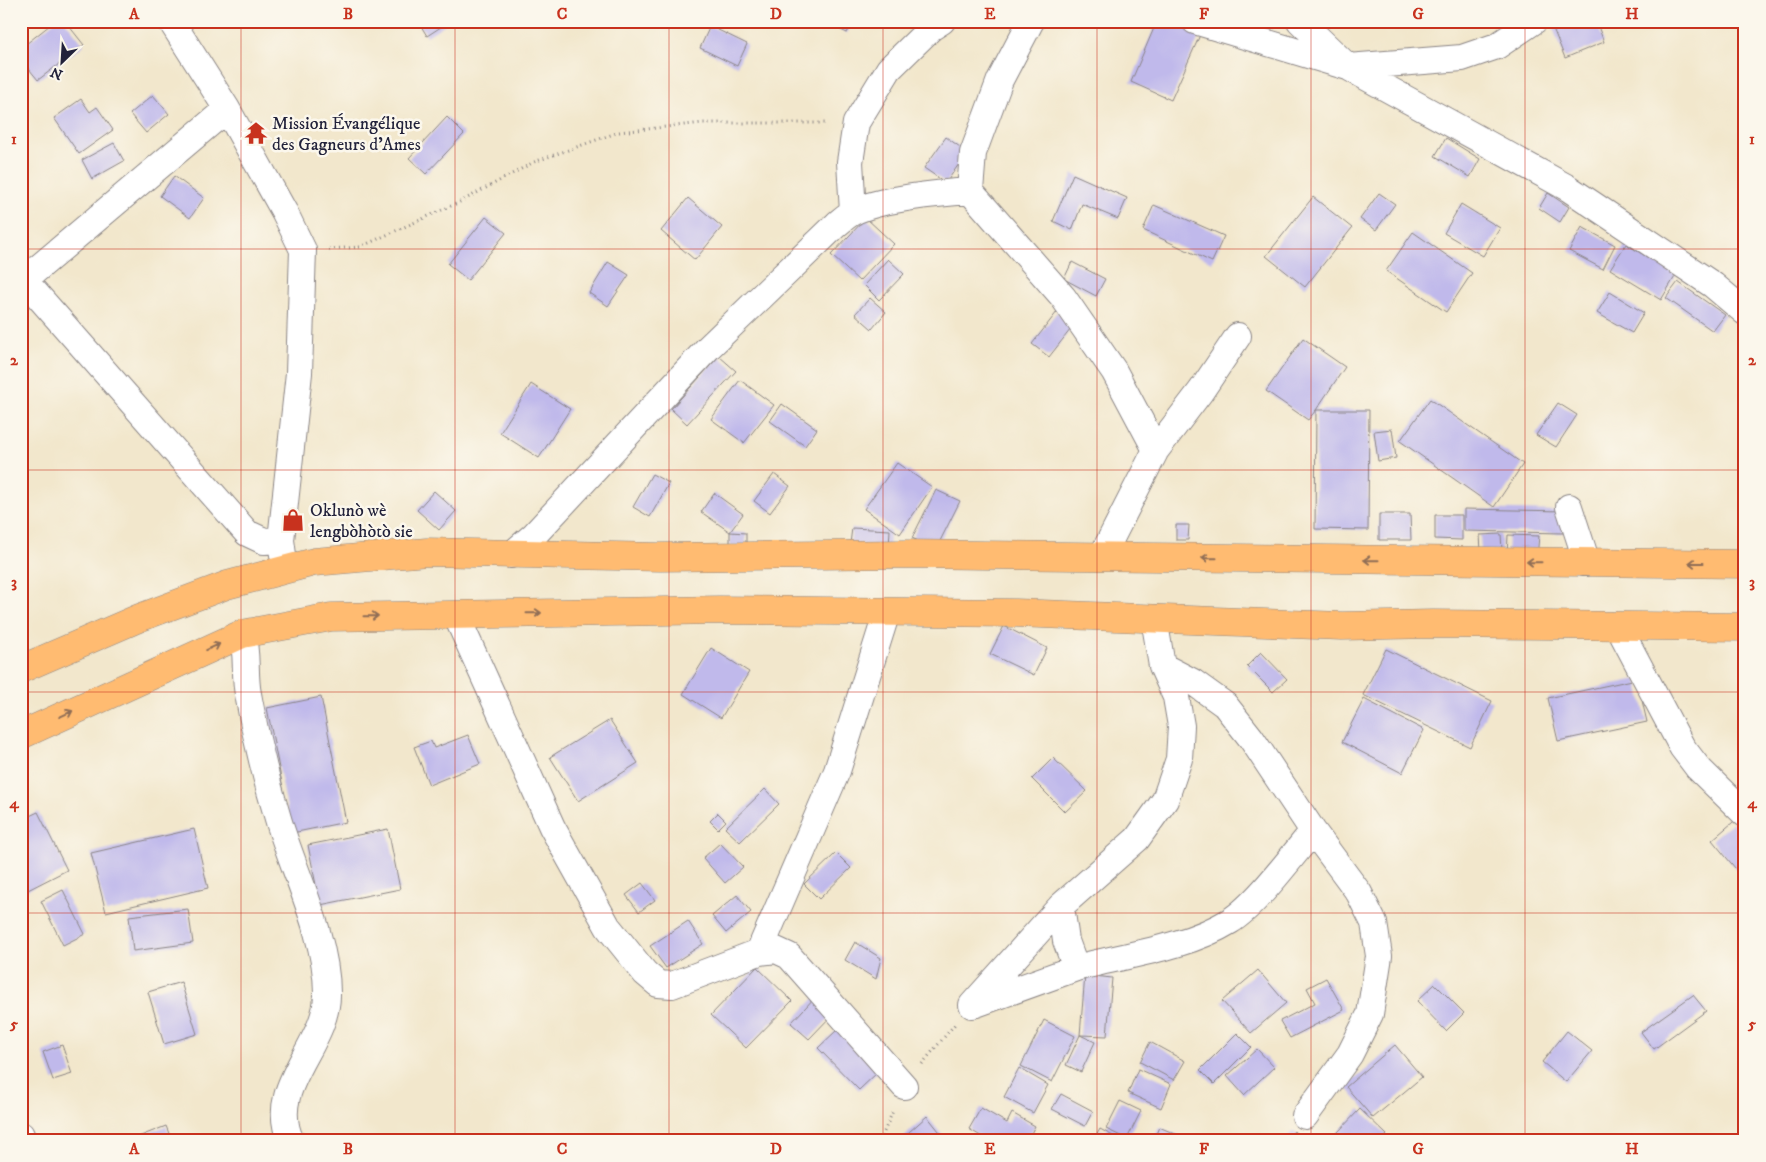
<svg xmlns="http://www.w3.org/2000/svg" width="1766" height="1162" font-family="'IM FELL DW Pica',serif">
  <style>
    .building { fill: #c0b9eb }
    .lines { fill: none; stroke-linecap: round; stroke-linejoin: round }
    .minor-casing { stroke: #8a8484; stroke-width: 28 }
    .primary-casing { stroke: #8a8484; stroke-width: 29 }
    .path { stroke: #8a8484; stroke-width: 3; stroke-dasharray: 1 4; stroke-linecap: butt }
    .minor { stroke: #fff; stroke-width: 26 }
    .primary { stroke: #ffbb71; stroke-width: 28 }
    .oneway { stroke: #906e56 }
    .grid { fill: none; stroke: #c8321e; stroke-width: 1; stroke-opacity: 0.55 }
    .labels { text-anchor: middle; stroke-width: 5; stroke-linejoin: round; paint-order: stroke }
    .poi-label { font-size: 18px; fill: #22223b; stroke: #fbf7ec; text-anchor: start }
    .neatline { fill: none; stroke: #c8321e; stroke-width: 2 }
    .grid-label { font-size: 16px; text-anchor: middle; font-weight: bold; fill: #c8321e }
  </style>
  <rect width="100%" height="100%" fill="#fbf7ec"/>
  <filter id="ink" filterUnits="userSpaceOnUse"><feTurbulence type="fractalNoise" baseFrequency=".02" numOctaves="2"/><feDisplacementMap in="SourceGraphic" scale="10" xChannelSelector="R" yChannelSelector="G"/><feConvolveMatrix kernelMatrix="1 2 1 2 8 2 1 2 1" color-interpolation-filters="sRGB"/></filter>
  <filter id="wash" filterUnits="userSpaceOnUse"><feTurbulence type="fractalNoise" baseFrequency=".0096" numOctaves="4" result="noise"/><feDisplacementMap in="SourceGraphic" scale="20" xChannelSelector="R" yChannelSelector="G"/><feGaussianBlur stdDeviation="1.12" result="paint"/><feColorMatrix in="noise" values="0 0 0 0 0 0 0 0 0 0 0 0 0 0 0 0 0 1.4 0 .05"/><feComposite in="paint" operator="in"/></filter>
  <g filter="url(#wash)">
    <rect width="100%" height="100%" fill="#f2e7cc"/>
    <g id="blocks">
      <!-- building -->
      <path class="building" d="M55 21H65L84 45 38 80 21 59V48Z
        M418 21H450L427 36Z
        M823 21H854L847 33Z
        M1157 21H1169L1200 35 1171 100 1131 82Z
        M1550 21H1596L1604 42 1565 58Z
        M710 26 747 44 737 66 700 48Z
        M153 95 169 114 146 133 130 114Z
        M81 99 90 112 97 107 113 130 79 154 54 118Z
        M447 117 464 134 426 174 409 158Z
        M946 137 967 152 946 183 924 168Z
        M1446 138 1480 159 1470 177 1435 156Z
        M114 143 124 161 92 179 82 160Z
        M1073 174 1127 198 1118 219 1082 204 1072 230 1053 221Z
        M174 176 204 198 190 218 160 196Z
        M1379 193 1395 204 1376 230 1360 219Z
        M1548 193 1569 207 1560 222 1539 208Z
        M1313 197 1352 228 1305 287 1266 256Z
        M688 198 722 227 695 260 661 231Z
        M1461 204 1500 228 1483 256 1444 233Z
        M1154 205 1224 236 1212 262 1143 230Z
        M486 217 506 233 468 280 448 264Z
        M866 218 894 244 859 281 831 255Z
        M21 223 29 232 21 239Z
        M1582 227 1615 245 1603 269 1569 251Z
        M1413 232 1472 273 1446 312 1386 271Z
        M1626 244 1676 275 1661 300 1610 269Z
        M888 259 904 274 879 300 864 285Z
        M608 262 629 275 608 306 589 293Z
        M1072 262 1105 279 1096 296 1064 279Z
        M1678 282 1725 315 1713 331 1666 298Z
        M1610 292 1644 313 1632 333 1597 313Z
        M870 298 886 312 872 329 855 314Z
        M1057 312 1074 325 1049 357 1032 344Z
        M1303 338 1345 367 1316 410H1369L1368 530 1315 529 1316 410 1308 420 1266 391Z
        M719 356 736 371 687 424 671 409Z
        M740 380 774 405 744 443 711 419Z
        M531 384 570 409 539 458 500 433Z
        M1430 399 1523 464 1494 507 1400 441Z
        M1558 403 1577 415 1556 447 1536 435Z
        M782 404 817 429 805 446 770 421Z
        M1392 429 1396 458 1378 461 1374 431Z
        M897 463 932 487 900 534 864 509Z
        M652 474 669 483 650 517 633 507Z
        M774 474 790 486 770 513 754 501Z
        M936 490 960 501 936 549 912 538Z
        M434 491 456 511 439 530 417 510Z
        M714 493 743 514 730 532 746 533V545H730V532L701 512Z
        M1464 509 1564 511 1563 533 1464 531Z
        M1379 514H1410L1411 540H1379Z
        M1435 515H1462V540L1435 539Z
        M1176 525H1189L1188 540H1176Z
        M852 528 890 530 889 547 850 544Z
        M1501 534 1502 551H1481L1480 535Z
        M1508 535 1539 536 1537 557 1507 556Z
        M1004 626 1047 648 1034 675 990 654Z
        M711 648 749 672 721 718 683 694Z
        M1386 649 1492 701 1470 747 1363 695Z
        M1261 652 1287 679 1273 692 1247 666Z
        M1637 679 1647 722 1558 741 1548 698Z
        M321 697 346 822 292 833 267 708Z
        M1364 699 1424 730 1402 773 1342 742Z
        M610 720 638 763 578 801 550 757Z
        M468 735 480 764 429 785 414 747 431 741 434 748Z
        M1053 758 1087 791 1065 812 1032 779Z
        M765 789 779 804 740 842 725 828Z
        M38 812 67 870 24 892 21 886V820Z
        M718 813 726 821 718 829 710 821Z
        M1739 817 1745 824V880L1712 840Z
        M194 829 208 888 106 912 91 853Z
        M388 829 400 889 320 905 308 845Z
        M720 843 743 867 725 883 703 858Z
        M836 853 851 868 819 899 804 884Z
        M642 883 655 900 639 912 626 895Z
        M63 890 85 934 63 945 41 901Z
        M737 895 751 912 726 933 712 916Z
        M188 909 193 943 133 951 129 916Z
        M688 921 703 944 666 968 650 946Z
        M855 942 881 958 876 979 845 960Z
        M757 967 792 1001 746 1048 711 1015Z
        M1258 970 1286 1003 1251 1033 1222 1001Z
        M1085 975 1112 978 1107 1036 1080 1035 1095 1042 1081 1072 1066 1065 1080 1035Z
        M1326 978 1344 1010 1290 1038 1280 1021 1315 1003 1307 988Z
        M181 982 197 1034 164 1044 148 992Z
        M1435 984 1464 1013 1446 1031 1417 1001Z
        M817 995 835 1012 809 1039 791 1023Z
        M1693 995 1706 1011 1654 1049 1641 1032Z
        M1044 1020 1075 1036 1052 1082 1021 1066Z
        M838 1029 879 1071 859 1090 818 1048Z
        M1567 1031 1592 1051 1566 1082 1542 1062Z
        M1237 1033 1251 1047 1214 1084 1200 1070Z
        M1150 1042 1185 1061 1174 1080 1140 1062Z
        M62 1045 72 1074 53 1080 43 1052Z
        M1395 1045 1422 1077 1373 1118 1346 1087Z
        M1257 1049 1274 1067 1244 1095 1227 1076Z
        M1019 1068 1048 1085 1033 1113 1004 1097Z
        M1138 1069 1171 1084 1161 1108 1128 1093Z
        M1061 1094 1093 1111 1085 1126 1052 1109Z
        M1120 1101 1141 1111 1127 1139 1106 1129Z
        M981 1108 1007 1123 1012 1113 1035 1126 1027 1141H989L969 1129Z
        M1360 1109 1387 1135 1381 1141H1346L1337 1133Z
        M927 1116 947 1141H901L900 1140Z
        M166 1126 172 1141H128Z
        M1159 1127 1192 1141H1153Z
        M1100 1129 1113 1136 1111 1141H1093Z
        M1294 1131 1304 1141H1284Z
        M1260 1134 1265 1141H1251Z"/>
    </g>
  </g>
  <g filter="url(#ink)">
    <use href="#blocks" fill-opacity="0" stroke="#8a8484" stroke-width="1"/>
    <g class="lines">
      <defs>
        <path id="minor" d="M171 21 227 109 285 213 303 250 299 373 281 540 283 555
          M1195 21 1348 67 1462 58 1497 46 1534 21
          M1300 21 1348 67 1568 188 1713 285 1745 312
          M227 109 24 280 247 533 264 541 281 540
          M970 191 973 153 1000 80 1031 21
          M853 212 850 162 856 123 889 69 931 28 942 21
          M1156 450 1201 391 1238 336
          M1569 507 1583 550 1584 563
          M511 555 534 535 708 348 837 224C842 220 847 215 853 212 878 199 941 193 970 191L1063 297 1114 371 1156 450 1102 556
          M456 615 552 827 608 927 645 973 658 984 672 985 759 952 776 950 789 956 904 1086
          M1154 618 1162 666 1193 682 1225 705 1251 738 1313 831 1359 893 1374 923 1379 956 1370 1014 1350 1054 1305 1116
          M1618 626 1682 747 1698 768 1745 814
          M242 634C248 653 244 674 248 694 255 734 267 783 279 822 295 874 327 938 327 993 328 1046 265 1086 291 1141
          M1162 666 1176 697 1181 726 1179 759 1165 800 1137 839 1061 906 1066 941 1076 968C1125 955 1186 948 1230 921 1256 905 1292 856 1313 831
          M759 952 837 771 887 612
          M976 1004 1076 968
          M972 1005 1061 906
          M21 1135 23 1141"/>
        <path id="primary" d="M21 669 139 618 227 585 314 562 427 552 660 557 905 554 1745 564
          M21 735 242 634 331 617 719 610 1016 613 1342 626 1433 624 1745 627"/>
      </defs>
      <!-- minor casing -->
      <use href="#minor" class="minor-casing"/>
      <!-- primary casing -->
      <use href="#primary" class="primary-casing"/>
      <!-- path -->
      <path class="path" d="M329 249 360 247 462 201 534 162 619 132 703 123H828
        M922 1064 955 1024
        M880 1141 893 1111"/>
      <!-- minor -->
      <use href="#minor" class="minor"/>
      <!-- primary -->
      <use href="#primary" class="primary"/>
    </g>
    <!-- one-way arrows -->
    <defs><path id="oneway-shaft" d="M-6 0H5M1.5-3L5.5 0L1.5 3" fill="none" stroke-width="1.6" stroke-linecap="round" stroke-linejoin="round" transform="scale(1.25)"/></defs>
    <g class="oneway">
      <use href="#oneway-shaft" transform="translate(1209 558) rotate(-179)"/>
      <use href="#oneway-shaft" transform="translate(1371 560) rotate(-179)"/>
      <use href="#oneway-shaft" transform="translate(1534 562) rotate(-179)"/>
      <use href="#oneway-shaft" transform="translate(1696 563) rotate(-180)"/>
      <use href="#oneway-shaft" transform="translate(534 613) rotate(-1)"/>
      <use href="#oneway-shaft" transform="translate(371 616) rotate(-1)"/>
      <use href="#oneway-shaft" transform="translate(213 647) rotate(-25)"/>
      <use href="#oneway-shaft" transform="translate(66 714) rotate(-25)"/>
    </g>
  </g>
  <!-- grid -->
  <path class="grid" d="M241 21V1141M455 21V1141M669 21V1141M883 21V1141M1097 21V1141M1311 21V1141M1525 21V1141M21 249H1745M21 470H1745M21 692H1745M21 913H1745"/>
  <!-- icons -->
  <defs>
    <symbol id="temple-bare" viewBox="-9 -9 18 18"><path d="M0-6L5-2H3V0L6.5 2.5H4V6H1.5V3h-3V6H-4V2.5H-6.5L-3 0V-2H-5Z" fill="#c8321e" stroke="#fbf7ec" stroke-width="2.5" paint-order="stroke"/></symbol>
    <symbol id="shop-bare" viewBox="-9 -9 18 18"><path d="M-5-2.5h2.3a2.7 3.5 0 0 1 5.4 0H5L5.5 6h-11ZM-1.5-2.5h3a1.5 2.3 0 0 0-3 0Z" fill="#c8321e" stroke="#fbf7ec" stroke-width="2.5" paint-order="stroke"/></symbol>
  </defs>
  <g fill-rule="evenodd">
    <use href="#temple-bare" x="240" y="117" width="32" height="32"/>
    <use href="#shop-bare" x="277" y="504" width="32" height="32"/>
  </g>
  <g class="labels">
    <!-- poi labels -->
    <g class="poi-label">
      <text x="272" y="129">Mission Évangélique<tspan x="272" dy="21">des Gagneurs d'Ames</tspan></text>
      <text x="310" y="516">Oklunò wè<tspan x="310" dy="21">lengbòhòtò sie</tspan></text>
    </g>
  </g>
  <!-- margin -->
  <rect width="1766" height="1162" fill="none" stroke="#fbf7ec" stroke-width="55"/>
  <!-- north arrow -->
  <g transform="translate(62 62) rotate(205)" stroke="#fbf7ec" stroke-width="4" paint-order="stroke">
  <path d="M0-4L9 19L0 12L-9 19Z" fill="#22223b"/>
  <text y="-8" font-size="14" font-weight="bold" text-anchor="middle" fill="#22223b">N</text>
  </g>
  <rect x="28" y="28" width="1710" height="1106" class="neatline"/>
  <g class="grid-label">
    <text x="134" y="19">A</text>
    <text x="348" y="19">B</text>
    <text x="562" y="19">C</text>
    <text x="776" y="19">D</text>
    <text x="990" y="19">E</text>
    <text x="1204" y="19">F</text>
    <text x="1418" y="19">G</text>
    <text x="1632" y="19">H</text>
    <text x="14" y="144">1</text>
    <text x="1752" y="144">1</text>
    <text x="14" y="365">2</text>
    <text x="1752" y="365">2</text>
    <text x="14" y="587">3</text>
    <text x="1752" y="587">3</text>
    <text x="14" y="808">4</text>
    <text x="1752" y="808">4</text>
    <text x="14" y="1029">5</text>
    <text x="1752" y="1029">5</text>
    <text x="134" y="1154">A</text>
    <text x="348" y="1154">B</text>
    <text x="562" y="1154">C</text>
    <text x="776" y="1154">D</text>
    <text x="990" y="1154">E</text>
    <text x="1204" y="1154">F</text>
    <text x="1418" y="1154">G</text>
    <text x="1632" y="1154">H</text>
  </g>
</svg>
